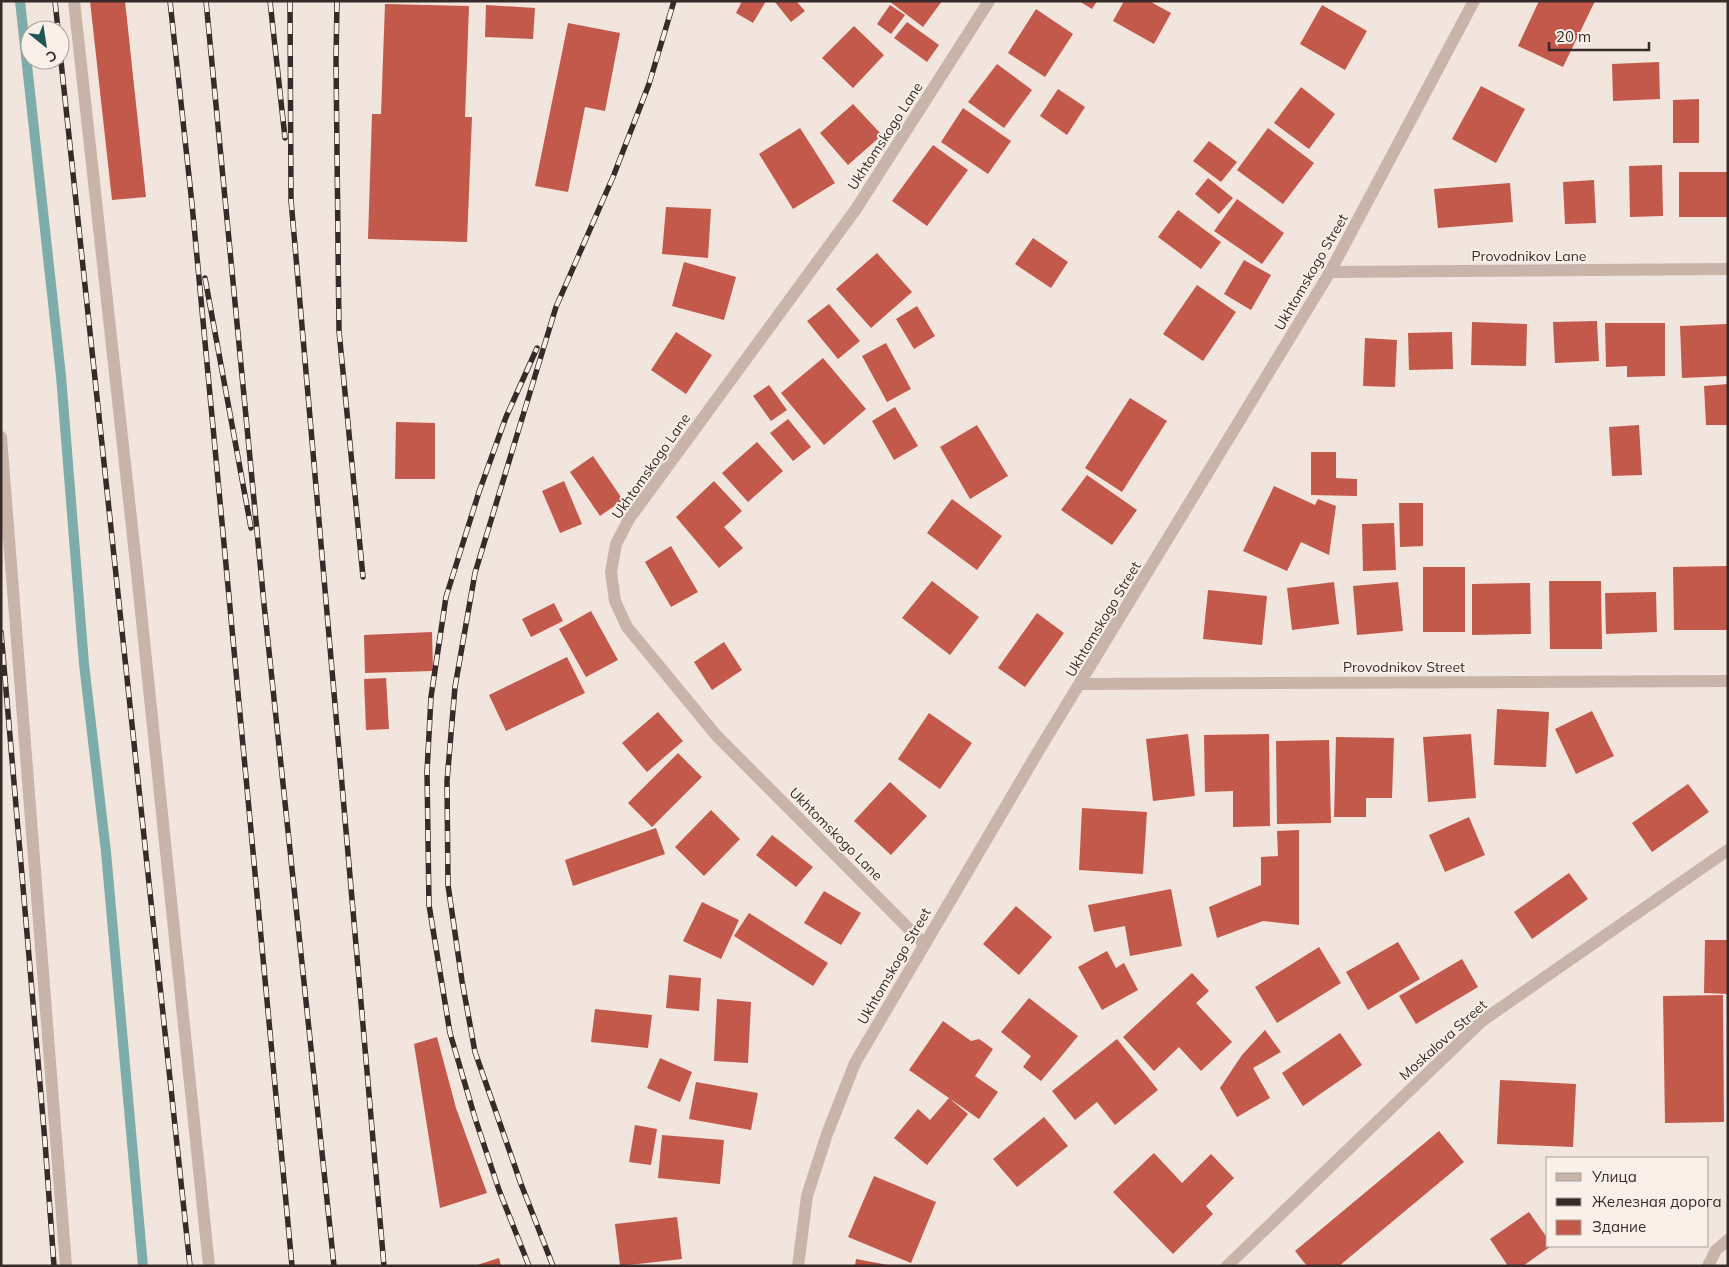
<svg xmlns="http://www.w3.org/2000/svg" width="1729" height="1267" font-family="Mulish,sans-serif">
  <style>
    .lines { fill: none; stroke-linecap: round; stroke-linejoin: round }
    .stream { stroke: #7cadaa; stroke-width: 10 }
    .building { fill: #c2594a }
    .service { stroke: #c9b4a9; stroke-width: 12 }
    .minor { stroke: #c9b4a9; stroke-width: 12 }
    .tertiary { stroke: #c9b4a9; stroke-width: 12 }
    .rail-casing { stroke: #362b28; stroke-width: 5.5 }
    .rail { stroke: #f9f0e9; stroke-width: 4; stroke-dasharray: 11; stroke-linecap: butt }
    .labels { text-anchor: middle; stroke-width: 4; stroke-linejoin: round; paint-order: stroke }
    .street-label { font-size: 14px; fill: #362b28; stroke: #f9f0e9 }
  </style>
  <rect width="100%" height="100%" fill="#f1e5dd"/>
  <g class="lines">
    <!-- stream -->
    <path class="stream" d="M20 1 61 376 84 664 106 852 143 1266"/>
  </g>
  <!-- building -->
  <path class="building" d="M90 1H125L146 197 112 200Z
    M742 1H766L753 23 736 13Z
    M774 1H796L805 11 791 22Z
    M889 1H942L923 27Z
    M1079 1H1097L1092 9Z
    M1124 1H1149L1171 13 1154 44 1113 21Z
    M1539 1H1595L1563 67 1518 46Z
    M385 4 469 6 465 117H472L467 242 368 239 372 114H381Z
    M486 5 535 8 533 39 485 37Z
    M890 5 905 15 891 34 877 24Z
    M1322 5 1367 31 1345 70 1300 44Z
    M1036 9 1073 34 1045 77 1008 53Z
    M907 22 939 45 927 62 894 38Z
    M568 23 620 33 605 111 585 107 568 192 535 186Z
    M854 26 884 55 853 88 822 58Z
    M1659 62 1660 99 1613 101 1612 64Z
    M997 64 1032 90 1004 128 968 102Z
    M1481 86 1525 109 1496 163 1452 139Z
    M1301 87 1335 114 1309 149 1274 123Z
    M1058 89 1085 107 1067 135 1040 116Z
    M1699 99V143H1673V100Z
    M853 104 882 135 848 165 820 133Z
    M963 108 1011 141 988 174 941 142Z
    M800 128 835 183 793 209 759 154Z
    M1268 128 1314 163 1283 204 1237 170Z
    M1209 141 1237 162 1221 182 1193 161Z
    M933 145 968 170 927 226 892 201Z
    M1662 165 1663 216 1630 217 1629 166Z
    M1679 172H1728V217H1679Z
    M1208 178 1233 198 1219 214 1195 194Z
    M1594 180 1596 223 1565 224 1563 182Z
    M1510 183 1513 222 1438 228 1434 189Z
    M1237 199 1284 233 1262 264 1214 231Z
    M666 207 711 209 708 258 662 254Z
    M1178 210 1221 242 1201 269 1158 237Z
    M1033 238 1068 262 1051 288 1015 264Z
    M877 253 912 292 871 328 836 289Z
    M1244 260 1271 275 1251 310 1224 294Z
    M684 262 736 277 724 320 672 306Z
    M1197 285 1236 312 1203 361 1163 334Z
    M829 304 860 341 838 359 807 321Z
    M917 306 935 336 914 349 896 319Z
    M1597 321 1599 361 1555 363 1553 322Z
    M1472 322 1527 324 1526 366 1471 365Z
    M1605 323H1665V376L1627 377V366L1606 367Z
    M1727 324 1728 376 1682 378 1680 326Z
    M676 332 712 355 686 394 651 370Z
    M1452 332 1453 369 1409 370 1408 333Z
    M1365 338 1397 340 1395 387 1363 386Z
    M886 343 911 389 887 402 862 356Z
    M823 358 866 409 824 445 781 393Z
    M1728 384V425H1706L1704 386Z
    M769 385 787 410 771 421 753 396Z
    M1130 398 1167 421 1122 492 1085 468Z
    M895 407 918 446 894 460 872 421Z
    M788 419 811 447 793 461 770 433Z
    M396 422 435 423V479H395Z
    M977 425 1008 476 970 499 940 447Z
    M1639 425 1642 475 1612 476 1609 427Z
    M757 442 783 471 748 502 722 473Z
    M1311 452H1336V478L1357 479V496L1311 495Z
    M593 456 623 500 600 516 570 472Z
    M1087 475 1137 510 1112 545 1061 510Z
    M564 481 582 524 560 533 542 491Z
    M714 481 742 511 724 527 743 548 719 568 676 517Z
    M1274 486 1315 505 1318 499 1336 506 1329 555 1301 542 1287 571 1243 551Z
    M952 499 1002 536 977 570 927 533Z
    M1399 503H1423V546L1400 547Z
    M1394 523 1396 570 1363 571 1362 524Z
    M671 546 698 592 671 607 645 562Z
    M1728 566V630H1674L1673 567Z
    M1423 567H1465V632H1423Z
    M932 581 979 617 950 655 902 618Z
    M1549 581H1601L1602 649H1550Z
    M1334 582 1339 624 1292 630 1287 588Z
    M1398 582 1403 631 1357 635 1353 586Z
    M1530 583 1531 634 1472 635V584Z
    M1208 590 1267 596 1262 645 1203 639Z
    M1656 592 1657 632 1606 634 1605 593Z
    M554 603 563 621 531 637 522 619Z
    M591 611 618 660 586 677 559 629Z
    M1037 613 1064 633 1025 687 998 668Z
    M432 632 433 671 365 673 364 635Z
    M724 642 742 670 712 690 694 662Z
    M567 657 585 693 506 731 489 695Z
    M386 678 389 729 366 730 364 679Z
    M1497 709 1549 712 1546 767 1494 765Z
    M1592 711 1614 756 1576 774 1555 729Z
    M658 712 683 741 647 772 622 743Z
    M929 713 972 743 940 789 898 759Z
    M1188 734 1195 796 1153 801 1146 739Z
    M1269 734 1270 826 1233 827V791L1205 792 1204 735Z
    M1471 734 1476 798 1428 802 1423 737Z
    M1336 737 1394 738 1392 798H1366V817H1334Z
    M1329 740 1331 823 1277 824 1276 741Z
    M678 753 702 777 652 827 628 803Z
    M890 782 927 816 891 855 854 821Z
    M1688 784 1709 812 1652 852 1632 823Z
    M1082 808 1147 812 1143 874 1079 870Z
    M711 810 740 839 704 876 675 847Z
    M1469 817 1485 855 1445 872 1429 835Z
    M656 828 665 854 573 886 565 860Z
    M1299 830V925L1263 921 1217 938 1209 907 1261 885V857L1278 856 1277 831Z
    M772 835 813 867 796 887 756 855Z
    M1569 873 1588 899 1532 939 1514 912Z
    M1171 889 1182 946 1130 956 1125 926 1094 932 1088 905Z
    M824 891 861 913 841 945 804 923Z
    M702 902 739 920 721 959 683 941Z
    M1016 906 1052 937 1019 975 983 944Z
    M749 913 828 963 813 986 734 936Z
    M1705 940H1728V994L1704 993Z
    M1398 942 1420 979 1368 1010 1346 972Z
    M1319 947 1341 983 1277 1023 1255 987Z
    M1107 951 1116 968 1124 963 1138 990 1102 1010 1078 967Z
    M1462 959 1478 987 1416 1024 1399 996Z
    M1192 973 1209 991 1196 1003 1232 1042 1201 1071 1179 1047 1154 1071 1123 1037Z
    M669 975 701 978 699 1011 666 1008Z
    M1723 995 1724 1122 1665 1123 1663 996Z
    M1029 998 1078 1036 1041 1081 1023 1067 1031 1056 1001 1032Z
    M717 999 751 1002 748 1063 714 1061Z
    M595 1009 652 1015 648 1048 591 1042Z
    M943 1021 971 1041 979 1039 993 1049 975 1076 998 1092 979 1119 909 1070Z
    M1265 1030 1281 1052 1253 1068 1270 1098 1237 1117 1220 1088 1242 1055Z
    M1340 1033 1362 1065 1303 1106 1282 1073Z
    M437 1037 456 1108 487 1193 440 1208 414 1044Z
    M1117 1039 1158 1090 1115 1125 1097 1102 1075 1120 1052 1091Z
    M660 1058 692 1072 680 1102 647 1088Z
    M1500 1080 1576 1084 1573 1147 1497 1144Z
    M696 1082 758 1093 751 1130 689 1119Z
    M949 1098 968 1114 927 1165 894 1138 918 1109 930 1120Z
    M1044 1117 1068 1146 1017 1187 993 1159Z
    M635 1125 657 1129 651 1165 629 1162Z
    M1439 1131 1464 1162 1339 1266H1307L1295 1251Z
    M662 1135 724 1140 720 1184 658 1178Z
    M1154 1153 1182 1183 1211 1154 1234 1178 1206 1206 1213 1214 1173 1254 1113 1192Z
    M874 1176 936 1202 911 1263 848 1237Z
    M1529 1212 1548 1239V1246H1551L1523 1266H1508L1490 1239Z
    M677 1217 682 1259 620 1266 615 1224Z
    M499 1258 501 1266H477V1265Z
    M856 1259 888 1265V1266H855Z"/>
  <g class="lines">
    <!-- service -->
    <path class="service" d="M74 1 137 573 209 1266
      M1 437 66 1266
      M1708 1266 1716 1250 1728 1240"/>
    <!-- minor -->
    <path class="minor" d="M1330 272 1728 269
      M1081 684 1728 681
      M924 944 716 735 627 627 615 601 611 572 616 544 629 519 856 209 989 1
      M1227 1266 1482 1021 1728 850"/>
    <!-- tertiary -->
    <path class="tertiary" d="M798 1266 807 1196 827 1134 855 1063 1036 755 1330 272 1474 1"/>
    <defs>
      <path id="rail" d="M55 1 58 30
        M170 1 192 204 292 1266
        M206 1 264 604 334 1266
        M270 1 285 138
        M290 1 291 200 384 1266
        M337 1 336 60 339 331 363 577
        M60 52 190 1266
        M205 278 251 528
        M1 632 45 1142 54 1266
        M529 1266 499 1190 475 1118 450 1033 429 905 427 772 431 697 446 597 479 492 506 417 537 348
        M553 1266 521 1184 475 1052 462 981 448 885 447 781 455 687 475 573 556 307 613 177 649 84 674 1"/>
    </defs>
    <!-- rail casing -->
    <use href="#rail" class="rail-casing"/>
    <!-- rail -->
    <use href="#rail" class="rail"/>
  </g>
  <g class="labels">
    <!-- street labels -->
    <g class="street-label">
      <text transform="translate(885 136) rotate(-57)" y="5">Ukhtomskogo Lane</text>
      <text x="1529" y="261">Provodnikov Lane</text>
      <text transform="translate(1311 272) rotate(-60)" y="5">Ukhtomskogo Street</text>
      <text transform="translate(651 466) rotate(-55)" y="5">Ukhtomskogo Lane</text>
      <text transform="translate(1103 619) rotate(-59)" y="5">Ukhtomskogo Street</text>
      <text x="1404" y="672">Provodnikov Street</text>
      <text transform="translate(836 834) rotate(45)" y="5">Ukhtomskogo Lane</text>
      <text transform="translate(894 966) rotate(-60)" y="5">Ukhtomskogo Street</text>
      <text transform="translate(1443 1040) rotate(-42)" y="5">Moskalova Street</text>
    </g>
  </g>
  <!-- border -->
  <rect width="1729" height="1267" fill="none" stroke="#362b28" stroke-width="5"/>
  <!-- legend -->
  <rect x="1546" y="1157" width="162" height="90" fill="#f9f0e9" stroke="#aba19c"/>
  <rect x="1556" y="1173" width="25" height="8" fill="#c9b4a9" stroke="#aba19c"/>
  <text x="1592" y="1182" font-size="15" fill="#362b28">Улица</text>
  <rect x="1556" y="1198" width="25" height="8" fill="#362b28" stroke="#aba19c"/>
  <text x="1592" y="1207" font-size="15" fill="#362b28">Железная дорога</text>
  <rect x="1556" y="1220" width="25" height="15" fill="#c2594a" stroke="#aba19c"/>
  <text x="1592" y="1232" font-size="15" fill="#362b28">Здание</text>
  <!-- north arrow -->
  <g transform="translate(45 45) rotate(150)"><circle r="24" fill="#f9f0e9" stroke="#aba19c"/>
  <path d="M0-4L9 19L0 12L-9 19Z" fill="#1f5653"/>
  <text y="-8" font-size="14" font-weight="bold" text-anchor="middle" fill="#362b28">С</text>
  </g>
  <!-- scale -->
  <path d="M1549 42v8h100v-8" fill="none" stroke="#362b28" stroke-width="2.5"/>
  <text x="1556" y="42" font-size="15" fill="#362b28" stroke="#f9f0e9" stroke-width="4" paint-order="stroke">20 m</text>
</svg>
